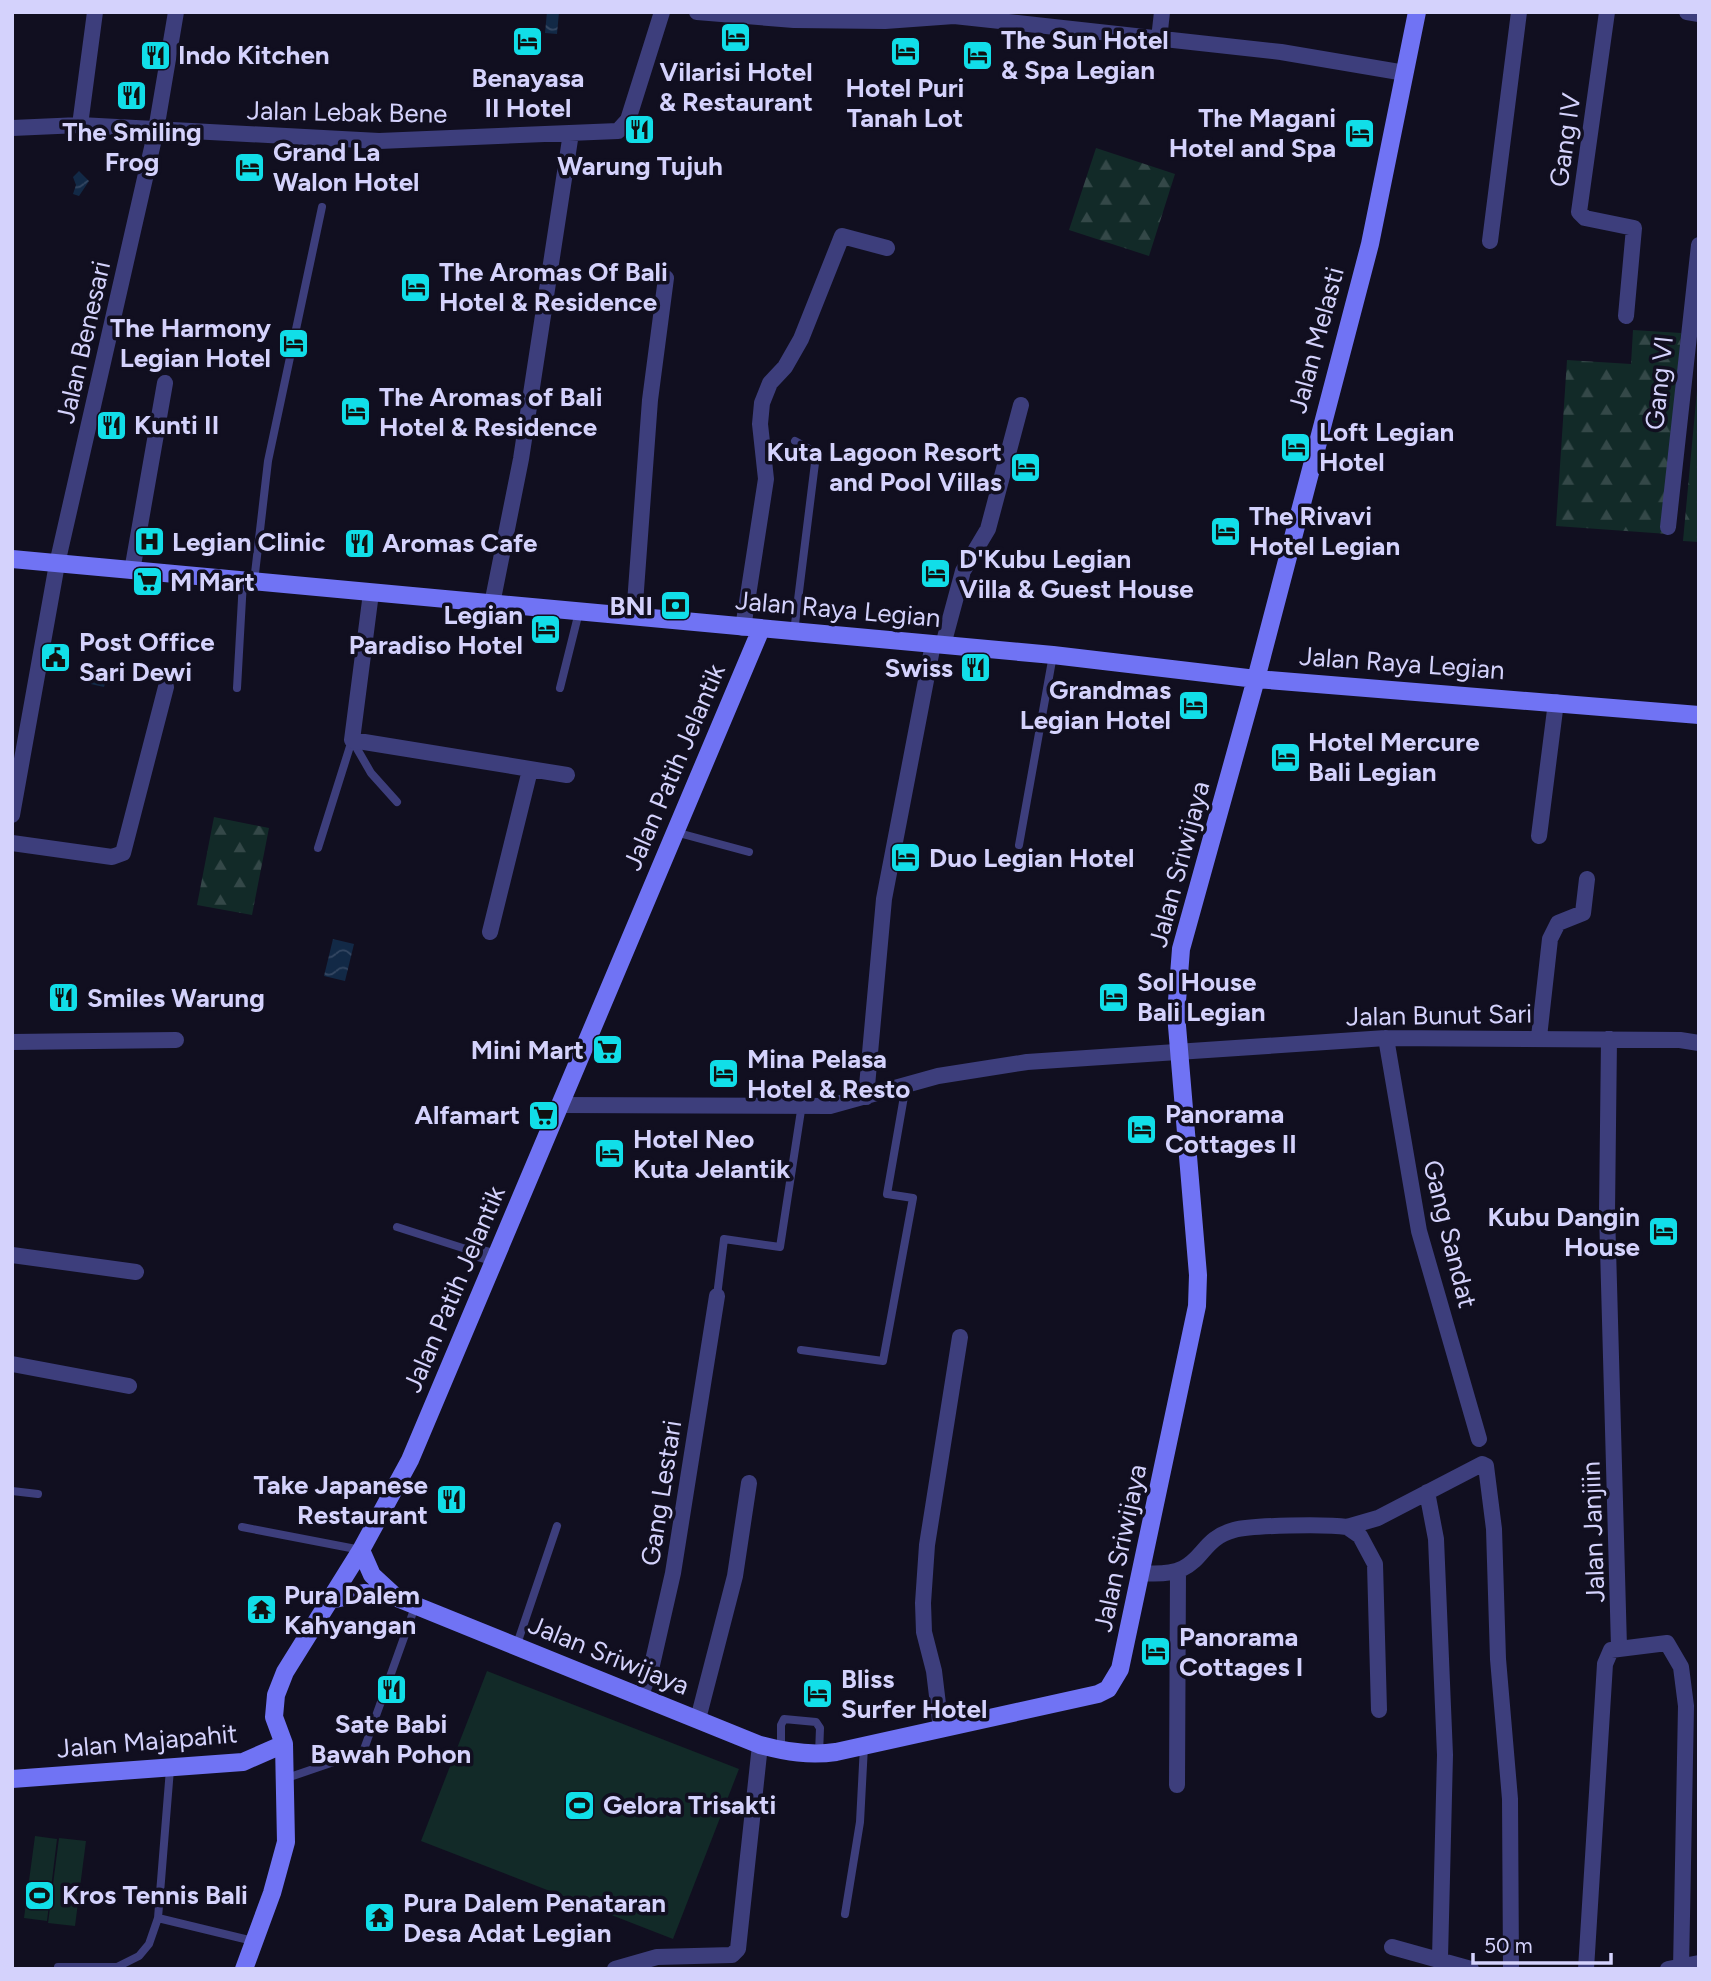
<svg xmlns="http://www.w3.org/2000/svg" width="1711" height="1981" font-family="Figtree,sans-serif">
  <style>
    .green { fill: #122a28 }
    .forest { fill: url(#forest-firs) }
    .water { fill: url(#water-waves) }
    .lines { fill: none; stroke-linecap: round; stroke-linejoin: round }
    .lane { stroke: #3d3e7c; stroke-width: 8 }
    .street { stroke: #3d3e7c; stroke-width: 16 }
    .secondary { stroke: #7073f4; stroke-width: 18 }
    .labels { text-anchor: middle; stroke-width: 7; stroke-linejoin: round; paint-order: stroke }
    .poi-label { font-size: 26px; font-weight: bold; fill: #d4d2fc; stroke: #110f20; text-anchor: start }
    .street-label { font-size: 26px; fill: #d4d2fc; stroke: #110f20 }
  </style>
  <defs>
    <pattern id="forest-firs" width="22" height="20" patternUnits="userSpaceOnUse" patternTransform="scale(1.75)"><rect width="22" height="20" fill="#122a28"/><path d="M5 1l3.5 6h-7zM16 11l3.5 6h-7z" fill="#344848"/></pattern>
    <pattern id="water-waves" width="16" height="10" patternUnits="userSpaceOnUse" patternTransform="scale(1.75)"><rect width="16" height="10" fill="#122946"/><path d="M0 5q4-4 8 0t8 0" fill="none" stroke="#344762"/></pattern>
  </defs>
  <rect width="100%" height="100%" fill="#110f20"/>
  <!-- green -->
  <path class="green" d="M487 1671 739 1769 673 1939 421 1841Z
    M35 1836 57 1839 47 1921 24 1918Z
    M59 1838 86 1841 75 1926 48 1923Z"/>
  <!-- forest -->
  <path class="forest" d="M1096 148 1175 174 1149 256 1069 230Z
    M1633 330 1681 333 1668 534 1556 526 1567 360 1631 364Z
    M1699 369V542L1683 541Z
    M214 817 269 828 252 915 197 905Z"/>
  <!-- water -->
  <path class="water" d="M547 12H559L557 34 545 33Z
    M79 171 89 181 79 196 73 194 76 185 73 177Z
    M86 665 109 670 104 687 82 682Z
    M333 939 354 944 345 981 324 976Z"/>
  <g class="lines">
    <!-- lane -->
    <path class="lane" d="M254 582 268 461 322 207
      M794 632 815 463 811 450 795 441
      M237 688 243 581
      M560 688 579 612
      M352 740 371 773 397 802
      M675 832 749 852
      M1019 845 1053 655
      M318 848 352 740
      M397 1227 469 1250
      M717 1296 724 1239 780 1247 802 1104
      M801 1350 883 1361 913 1198 887 1194 906 1085
      M12 1491 38 1494
      M242 1527 361 1550
      M516 1647 557 1526
      M781 1751V1725L784 1719 816 1722 820 1728 819 1754
      M284 1779 363 1752 416 1604
      M845 1914 860 1822 864 1746
      M158 1918 253 1941
      M58 1967H117L139 1956 149 1944 158 1918 170 1769"/>
    <!-- street -->
    <path class="street" d="M697 12 794 20 885 21 954 16 1281 52 1405 73
      M1607 12 1579 212 1585 218 1634 228 1626 316
      M1687 12 1699 14
      M1159 39 1162 12
      M80 125 95 12
      M12 128 80 125 379 141 618 131 628 120 662 12
      M1490 241 1519 12
      M1668 527 1699 245
      M132 571 165 383
      M371 593 352 740 567 775
      M492 604 521 459 571 133
      M634 617 650 400 666 278
      M743 628 766 479 760 424 762 403 770 383 785 367 801 339 842 236 887 248
      M943 645 963 571 988 529 1021 405
      M12 815 57 564 156 130 176 12
      M1539 836 1556 702
      M12 843 112 857 123 853 166 687
      M490 932 530 770
      M1539 1037 1550 939 1558 923 1583 913 1587 879
      M1386 1038 1419 1231 1479 1439
      M1609 1039 1607 1212 1619 1647
      M12 1042 176 1040
      M866 1097 884 899 933 644
      M560 1105 830 1106 938 1076 1027 1062 1386 1038 1680 1040 1699 1043
      M475 1252 496 1258
      M12 1255 136 1272
      M12 1364 129 1386
      M1427 1492 1436 1539 1445 1755 1440 1958
      M1347 1527 1378 1518 1482 1464 1486 1466 1494 1529 1498 1659 1510 1799 1511 1969
      M1141 1573C1208 1579 1192 1541 1234 1530 1252 1525 1327 1524 1347 1527L1360 1536 1375 1564 1379 1710
      M641 1695 652 1665 673 1573 717 1296
      M698 1719 735 1576 749 1483
      M941 1729 934 1671 924 1632 923 1603 927 1545 960 1337
      M1177 1785 1178 1571
      M1392 1947 1471 1969
      M615 1969 657 1957 732 1955 738 1949 760 1745
      M1586 1969 1605 1664 1611 1650 1667 1643 1681 1667 1686 1706 1681 1969
      M1668 1969 1699 1963"/>
    <!-- secondary -->
    <path class="secondary" d="M12 559 1053 655 1256 679 1699 715
      M361 1550 372 1575 397 1598 760 1745C786 1752 810 1756 836 1752L1098 1694 1108 1689 1120 1669 1197 1306 1198 1275 1176 1014 1181 949 1256 679 1370 244 1417 12
      M330 1600 364 1593 393 1597
      M12 1779 243 1762 284 1744
      M244 1969 272 1893 286 1842 284 1744 274 1717 276 1695 285 1672 361 1550 410 1460 761 629"/>
  </g>
  <!-- icons -->
  <defs>
    <symbol id="hotel-square" viewBox="-11 -11 22 22"><rect x="-9" y="-9" width="18" height="18" rx="4" fill="#11dee8" stroke="#110f20"/><path d="M-6-4.5h1.5V1H6V5H4.5V3h-9V5H-6ZM-4 0a1.8 1.8 0 1 1 3.6 0ZM.5 0V-2.5h3Q6-2.5 6 0Z" fill="#111"/></symbol>
    <symbol id="restaurant-square" viewBox="-11 -11 22 22"><rect x="-9" y="-9" width="18" height="18" rx="4" fill="#11dee8" stroke="#110f20"/><path d="M-5-6h1v4h1v-4h1v4h1v-4h1v5L-1.5 .5V6h-2V.5L-5-1ZM5-6V6H3V1.5H1.5Q1.5-4 5-6Z" fill="#111"/></symbol>
    <symbol id="hospital-square" viewBox="-11 -11 22 22"><rect x="-9" y="-9" width="18" height="18" rx="4" fill="#11dee8" stroke="#110f20"/><path d="M-5-5h3v3.5h4V-5h3V5h-3V1.5h-4V5h-3Z" fill="#111"/></symbol>
    <symbol id="supermarket-square" viewBox="-11 -11 22 22"><rect x="-9" y="-9" width="18" height="18" rx="4" fill="#11dee8" stroke="#110f20"/><path d="M-6-5.5h2.5l.6 2H6L4.5 2H-2.5L-4.4-4H-6ZM-1.5 3.2a1.3 1.3 0 1 0 .1 0ZM3 3.2a1.3 1.3 0 1 0 .1 0Z" fill="#111"/></symbol>
    <symbol id="bank-square" viewBox="-11 -11 22 22"><rect x="-9" y="-9" width="18" height="18" rx="4" fill="#11dee8" stroke="#110f20"/><path d="M-6-4H6V4H-6ZM0-2.3a2.3 2.3 0 1 0 0 4.6a2.3 2.3 0 1 0 0-4.6Z" fill="#111"/></symbol>
    <symbol id="civic-square" viewBox="-11 -11 22 22"><rect x="-9" y="-9" width="18" height="18" rx="4" fill="#11dee8" stroke="#110f20"/><path d="M-.6-6.5H3V-4.5H.6V-3L4-1V1h2V6H-6V1h2V-1L-.6-3ZM-1.2 2.5V6h2.4V2.5Z" fill="#111"/></symbol>
    <symbol id="temple-square" viewBox="-11 -11 22 22"><rect x="-9" y="-9" width="18" height="18" rx="4" fill="#11dee8" stroke="#110f20"/><path d="M0-6L5-2H3V0L6.5 2.5H4V6H1.5V3h-3V6H-4V2.5H-6.5L-3 0V-2H-5Z" fill="#111"/></symbol>
    <symbol id="stadium-square" viewBox="-11 -11 22 22"><rect x="-9" y="-9" width="18" height="18" rx="4" fill="#11dee8" stroke="#110f20"/><path d="M0-5a6.5 5 0 1 0 0 10a6.5 5 0 1 0 0-10ZM-3.5-1.8h7v3.6h-7Z" fill="#111"/></symbol>
  </defs>
  <g fill-rule="evenodd">
    <use href="#hotel-square" x="718" y="20" width="35" height="35"/>
    <use href="#hotel-square" x="510" y="24" width="35" height="35"/>
    <use href="#hotel-square" x="888" y="34" width="35" height="35"/>
    <use href="#restaurant-square" x="138" y="38" width="35" height="35"/>
    <use href="#hotel-square" x="960" y="38" width="35" height="35"/>
    <use href="#restaurant-square" x="114" y="78" width="35" height="35"/>
    <use href="#restaurant-square" x="622" y="112" width="35" height="35"/>
    <use href="#hotel-square" x="1342" y="116" width="35" height="35"/>
    <use href="#hotel-square" x="232" y="150" width="35" height="35"/>
    <use href="#hotel-square" x="398" y="270" width="35" height="35"/>
    <use href="#hotel-square" x="276" y="326" width="35" height="35"/>
    <use href="#hotel-square" x="338" y="394" width="35" height="35"/>
    <use href="#restaurant-square" x="94" y="408" width="35" height="35"/>
    <use href="#hotel-square" x="1278" y="430" width="35" height="35"/>
    <use href="#hotel-square" x="1008" y="450" width="35" height="35"/>
    <use href="#hotel-square" x="1208" y="514" width="35" height="35"/>
    <use href="#hospital-square" x="132" y="524" width="35" height="35"/>
    <use href="#restaurant-square" x="342" y="526" width="35" height="35"/>
    <use href="#hotel-square" x="918" y="556" width="35" height="35"/>
    <use href="#supermarket-square" x="130" y="564" width="35" height="35"/>
    <use href="#bank-square" x="658" y="588" width="35" height="35"/>
    <use href="#hotel-square" x="528" y="612" width="35" height="35"/>
    <use href="#civic-square" x="38" y="640" width="35" height="35"/>
    <use href="#restaurant-square" x="958" y="650" width="35" height="35"/>
    <use href="#hotel-square" x="1176" y="688" width="35" height="35"/>
    <use href="#hotel-square" x="1268" y="740" width="35" height="35"/>
    <use href="#hotel-square" x="888" y="840" width="35" height="35"/>
    <use href="#hotel-square" x="1096" y="980" width="35" height="35"/>
    <use href="#restaurant-square" x="46" y="980" width="35" height="35"/>
    <use href="#supermarket-square" x="590" y="1032" width="35" height="35"/>
    <use href="#hotel-square" x="706" y="1056" width="35" height="35"/>
    <use href="#supermarket-square" x="526" y="1098" width="35" height="35"/>
    <use href="#hotel-square" x="1124" y="1112" width="35" height="35"/>
    <use href="#hotel-square" x="592" y="1136" width="35" height="35"/>
    <use href="#hotel-square" x="1646" y="1214" width="35" height="35"/>
    <use href="#restaurant-square" x="434" y="1482" width="35" height="35"/>
    <use href="#temple-square" x="244" y="1592" width="35" height="35"/>
    <use href="#hotel-square" x="1138" y="1634" width="35" height="35"/>
    <use href="#restaurant-square" x="374" y="1672" width="35" height="35"/>
    <use href="#hotel-square" x="800" y="1676" width="35" height="35"/>
    <use href="#stadium-square" x="562" y="1788" width="35" height="35"/>
    <use href="#stadium-square" x="22" y="1878" width="35" height="35"/>
    <use href="#temple-square" x="362" y="1900" width="35" height="35"/>
  </g>
  <g class="labels">
    <!-- poi labels -->
    <g class="poi-label">
      <text x="1001" y="49">The Sun Hotel<tspan x="1001" dy="30">&amp; Spa Legian</tspan></text>
      <text x="178" y="64">Indo Kitchen</text>
      <text x="736" y="81" text-anchor="middle">Vilarisi Hotel<tspan x="736" dy="30">&amp; Restaurant</tspan></text>
      <text x="528" y="87" text-anchor="middle">Benayasa<tspan x="528" dy="30">II Hotel</tspan></text>
      <text x="905" y="97" text-anchor="middle">Hotel Puri<tspan x="905" dy="30">Tanah Lot</tspan></text>
      <text x="1336" y="127" text-anchor="end">The Magani<tspan x="1336" dy="30">Hotel and Spa</tspan></text>
      <text x="132" y="141" text-anchor="middle">The Smiling<tspan x="132" dy="30">Frog</tspan></text>
      <text x="273" y="161">Grand La<tspan x="273" dy="30">Walon Hotel</tspan></text>
      <text x="640" y="175" text-anchor="middle">Warung Tujuh</text>
      <text x="439" y="281">The Aromas Of Bali<tspan x="439" dy="30">Hotel &amp; Residence</tspan></text>
      <text x="271" y="337" text-anchor="end">The Harmony<tspan x="271" dy="30">Legian Hotel</tspan></text>
      <text x="379" y="406">The Aromas of Bali<tspan x="379" dy="30">Hotel &amp; Residence</tspan></text>
      <text x="134" y="434">Kunti II</text>
      <text x="1319" y="441">Loft Legian<tspan x="1319" dy="30">Hotel</tspan></text>
      <text x="1002" y="461" text-anchor="end">Kuta Lagoon Resort<tspan x="1002" dy="30">and Pool Villas</tspan></text>
      <text x="1249" y="525">The Rivavi<tspan x="1249" dy="30">Hotel Legian</tspan></text>
      <text x="172" y="551">Legian Clinic</text>
      <text x="382" y="552">Aromas Cafe</text>
      <text x="959" y="568">D'Kubu Legian<tspan x="959" dy="30">Villa &amp; Guest House</tspan></text>
      <text x="170" y="591">M Mart</text>
      <text x="653" y="615" text-anchor="end">BNI</text>
      <text x="523" y="624" text-anchor="end">Legian<tspan x="523" dy="30">Paradiso Hotel</tspan></text>
      <text x="79" y="651">Post Office<tspan x="79" dy="30">Sari Dewi</tspan></text>
      <text x="953" y="677" text-anchor="end">Swiss</text>
      <text x="1171" y="699" text-anchor="end">Grandmas<tspan x="1171" dy="30">Legian Hotel</tspan></text>
      <text x="1308" y="751">Hotel Mercure<tspan x="1308" dy="30">Bali Legian</tspan></text>
      <text x="929" y="867">Duo Legian Hotel</text>
      <text x="1137" y="991">Sol House<tspan x="1137" dy="30">Bali Legian</tspan></text>
      <text x="87" y="1007">Smiles Warung</text>
      <text x="584" y="1059" text-anchor="end">Mini Mart</text>
      <text x="747" y="1068">Mina Pelasa<tspan x="747" dy="30">Hotel &amp; Resto</tspan></text>
      <text x="1165" y="1123">Panorama<tspan x="1165" dy="30">Cottages II</tspan></text>
      <text x="520" y="1124" text-anchor="end">Alfamart</text>
      <text x="633" y="1148">Hotel Neo<tspan x="633" dy="30">Kuta Jelantik</tspan></text>
      <text x="1640" y="1226" text-anchor="end">Kubu Dangin<tspan x="1640" dy="30">House</tspan></text>
      <text x="428" y="1494" text-anchor="end">Take Japanese<tspan x="428" dy="30">Restaurant</tspan></text>
      <text x="284" y="1604">Pura Dalem<tspan x="284" dy="30">Kahyangan</tspan></text>
      <text x="1179" y="1646">Panorama<tspan x="1179" dy="30">Cottages I</tspan></text>
      <text x="841" y="1688">Bliss<tspan x="841" dy="30">Surfer Hotel</tspan></text>
      <text x="391" y="1733" text-anchor="middle">Sate Babi<tspan x="391" dy="30">Bawah Pohon</tspan></text>
      <text x="603" y="1814">Gelora Trisakti</text>
      <text x="62" y="1904">Kros Tennis Bali</text>
      <text x="403" y="1912">Pura Dalem Penataran<tspan x="403" dy="30">Desa Adat Legian</tspan></text>
    </g>
    <!-- street labels -->
    <g class="street-label">
      <text transform="translate(347 112) rotate(1)" y="9">Jalan Lebak Bene</text>
      <text transform="translate(1565 140) rotate(-82)" y="9">Gang IV</text>
      <text transform="translate(1316 340) rotate(-75)" y="9">Jalan Melasti</text>
      <text transform="translate(83 342) rotate(-77)" y="9">Jalan Benesari</text>
      <text transform="translate(1659 383) rotate(-84)" y="9">Gang VI</text>
      <text transform="translate(838 609) rotate(5)" y="9">Jalan Raya Legian</text>
      <text transform="translate(1402 663) rotate(4)" y="9">Jalan Raya Legian</text>
      <text transform="translate(674 767) rotate(-67)" y="9">Jalan Patih Jelantik</text>
      <text transform="translate(1179 864) rotate(-75)" y="9">Jalan Sriwijaya</text>
      <text transform="translate(1439 1015) rotate(-1)" y="9">Jalan Bunut Sari</text>
      <text transform="translate(1450 1234) rotate(76)" y="9">Gang Sandat</text>
      <text transform="translate(454 1289) rotate(-67)" y="9">Jalan Patih Jelantik</text>
      <text transform="translate(661 1493) rotate(-81)" y="9">Gang Lestari</text>
      <text transform="translate(1593 1532) rotate(-92)" y="9">Jalan Janjiin</text>
      <text transform="translate(1120 1548) rotate(-78)" y="9">Jalan Sriwijaya</text>
      <text transform="translate(609 1655) rotate(22)" y="9">Jalan Sriwijaya</text>
      <text transform="translate(147 1741) rotate(-5)" y="9">Jalan Majapahit</text>
    </g>
  </g>
  <!-- border -->
  <rect width="1711" height="1981" fill="none" stroke="#d4d2fc" stroke-width="28"/>
  <!-- scale -->
  <path d="M1473 1953v10h138v-10" fill="none" stroke="#d4d2fc" stroke-width="3.5"/>
  <text x="1484" y="1953" font-size="21" fill="#d4d2fc" stroke="#110f20" stroke-width="5" paint-order="stroke">50 m</text>
</svg>
